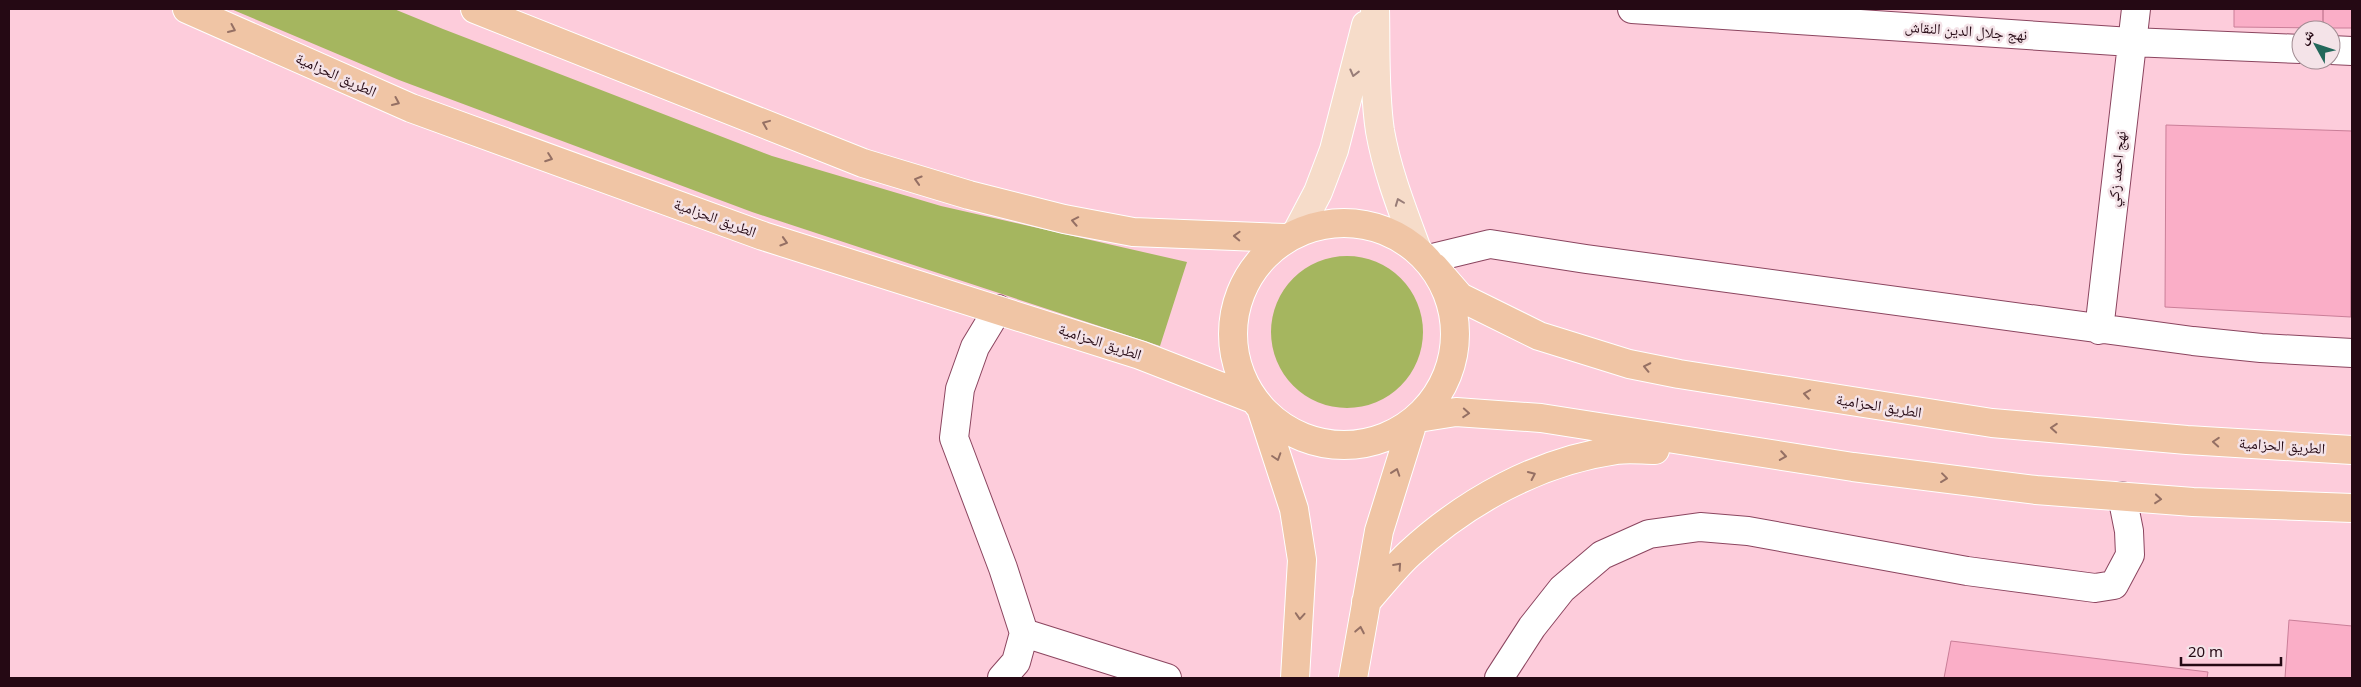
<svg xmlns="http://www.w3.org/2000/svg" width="2361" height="687" font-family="'Noto Sans','Noto Naskh Arabic',sans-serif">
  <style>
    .green { fill: #a5b65f }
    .building { fill: #faaec7; stroke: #ca7e98 }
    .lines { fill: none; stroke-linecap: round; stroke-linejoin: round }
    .minor-casing { stroke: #8b455f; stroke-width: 30 }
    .major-casing { stroke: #fff; stroke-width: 30 }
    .highway-casing { stroke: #fff; stroke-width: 30 }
    .minor { stroke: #fff; stroke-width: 28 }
    .major { stroke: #f6dcc9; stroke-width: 28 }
    .highway { stroke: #f0c5a5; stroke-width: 28 }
    .oneway { stroke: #957064 }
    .oneway2 { stroke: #987d78 }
    .labels { text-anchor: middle; stroke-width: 5; stroke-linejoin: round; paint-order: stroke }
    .street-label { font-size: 15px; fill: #250914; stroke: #f4e3e8 }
  </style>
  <rect width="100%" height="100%" fill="#fdccdb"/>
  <!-- green -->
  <path class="green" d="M231 9H394L443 29 772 156 941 206 1187 262 1160 346 752 212 399 80Z
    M1271 332a76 76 0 1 1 152 0a76 76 0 1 1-152 0Z"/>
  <!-- building -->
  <path class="building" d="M2234 9H2323V28L2234 27Z
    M2323 9H2352V28H2323Z
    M2166 125 2352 131 2351 317 2165 307Z
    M2352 131V317H2351Z
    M2289 620 2352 626V678H2285Z
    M1951 641 2208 672 2207 678H1944Z"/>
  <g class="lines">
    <defs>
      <path id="minor" d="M1632 9 2131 42 2301 49
        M2331 50 2352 51
        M1428 259 1490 244 1586 259 2193 341 2261 348 2352 353
        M998 309 975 347 960 389 954 438 1003 568 1024 633 1016 662 1002 678
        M2099 330 2136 9
        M1024 633 1167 678
        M1499 678 1532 627 1562 589 1602 555 1649 534 1700 527 1748 531 1967 571 2095 588 2114 585 2130 555 2129 531 2122 496"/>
      <path id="major" d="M1375 9C1376 49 1374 91 1380 131 1387 171 1402 209 1416 247
        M1297 232 1318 192 1334 150 1366 25"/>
      <path id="highway" d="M187 9 411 108 763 236 1140 355 1253 399
        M475 9 863 163 969 195 1064 219 1133 232 1285 238
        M1233 334a111 111 0 1 1 222 0a111 111 0 1 1-222 0Z
        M1434 267 1460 297 1539 336 1629 364 1679 374 1992 423 2187 440 2352 450
        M1262 411 1294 509 1302 560 1295 678
        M1418 418 1456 412 1541 418 1853 467 2036 490 2193 502 2352 508
        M1366 602C1380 586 1394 568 1409 554 1466 501 1539 461 1617 450 1629 448 1643 450 1655 450
        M1353 678 1379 531 1413 422"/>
    </defs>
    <!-- minor casing -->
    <use href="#minor" class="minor-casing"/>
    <!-- major casing -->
    <use href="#major" class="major-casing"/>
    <!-- highway casing -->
    <use href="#highway" class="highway-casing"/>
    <!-- minor -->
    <use href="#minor" class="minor"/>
    <!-- major -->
    <use href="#major" class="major"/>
    <!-- highway -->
    <use href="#highway" class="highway"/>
  </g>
  <!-- one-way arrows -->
  <defs><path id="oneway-chevron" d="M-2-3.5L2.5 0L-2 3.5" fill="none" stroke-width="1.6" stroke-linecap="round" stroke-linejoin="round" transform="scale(1.25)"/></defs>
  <g class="oneway">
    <use href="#oneway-chevron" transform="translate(232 29) rotate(24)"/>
    <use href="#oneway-chevron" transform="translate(396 102) rotate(24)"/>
    <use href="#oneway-chevron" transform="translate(766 124) rotate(-158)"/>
    <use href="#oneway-chevron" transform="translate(549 158) rotate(20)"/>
    <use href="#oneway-chevron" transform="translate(918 180) rotate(-163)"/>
    <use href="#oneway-chevron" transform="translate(1075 221) rotate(-169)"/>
    <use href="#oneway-chevron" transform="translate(1237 236) rotate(-178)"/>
    <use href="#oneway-chevron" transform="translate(784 242) rotate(17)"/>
    <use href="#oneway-chevron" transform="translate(1647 367) rotate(-168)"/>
    <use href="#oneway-chevron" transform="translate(1807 394) rotate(-171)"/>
    <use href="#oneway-chevron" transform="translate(1466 413) rotate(4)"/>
    <use href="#oneway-chevron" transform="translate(2054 428) rotate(-176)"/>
    <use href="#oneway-chevron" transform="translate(2216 442) rotate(-176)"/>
    <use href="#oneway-chevron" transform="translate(1783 456) rotate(9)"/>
    <use href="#oneway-chevron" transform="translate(1277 457) rotate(72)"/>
    <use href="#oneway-chevron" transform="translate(1396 472) rotate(-71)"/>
    <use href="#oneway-chevron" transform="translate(1532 475) rotate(-25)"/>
    <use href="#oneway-chevron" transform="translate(1944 478) rotate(7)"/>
    <use href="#oneway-chevron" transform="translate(2158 499) rotate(5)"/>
    <use href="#oneway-chevron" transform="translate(1398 566) rotate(-48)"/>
    <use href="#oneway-chevron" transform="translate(1300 616) rotate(94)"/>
    <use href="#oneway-chevron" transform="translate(1360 630) rotate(-79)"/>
  </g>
  <g class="oneway2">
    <use href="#oneway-chevron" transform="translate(1354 73) rotate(104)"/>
    <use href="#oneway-chevron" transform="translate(1399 202) rotate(-111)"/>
  </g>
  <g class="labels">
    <!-- street labels -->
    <g class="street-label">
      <text transform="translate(1966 31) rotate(4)" y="5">نهج جلال الدين النقاش</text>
      <text transform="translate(336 75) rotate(24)" y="5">الطريق الحزامية</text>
      <text transform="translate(2117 169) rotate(-84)" y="5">نهج احمد زكي</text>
      <text transform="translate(715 218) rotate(20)" y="5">الطريق الحزامية</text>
      <text transform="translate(1100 342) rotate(18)" y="5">الطريق الحزامية</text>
      <text transform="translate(1879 406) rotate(9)" y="5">الطريق الحزامية</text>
      <text transform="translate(2282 446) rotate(4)" y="5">الطريق الحزامية</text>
    </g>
  </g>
  <!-- border -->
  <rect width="2361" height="687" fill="none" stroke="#250914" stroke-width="20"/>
  <!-- north arrow -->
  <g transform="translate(2316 45) rotate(310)"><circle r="24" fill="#f4e3e8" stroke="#a18c93"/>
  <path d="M0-4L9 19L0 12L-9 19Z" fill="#23685b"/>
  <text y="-8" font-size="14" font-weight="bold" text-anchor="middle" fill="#250914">ش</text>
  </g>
  <!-- scale -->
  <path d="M2181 657v8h100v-8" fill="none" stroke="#250914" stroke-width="2.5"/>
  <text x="2188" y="657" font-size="15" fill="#250914" stroke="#f4e3e8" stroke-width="4" paint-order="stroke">20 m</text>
</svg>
